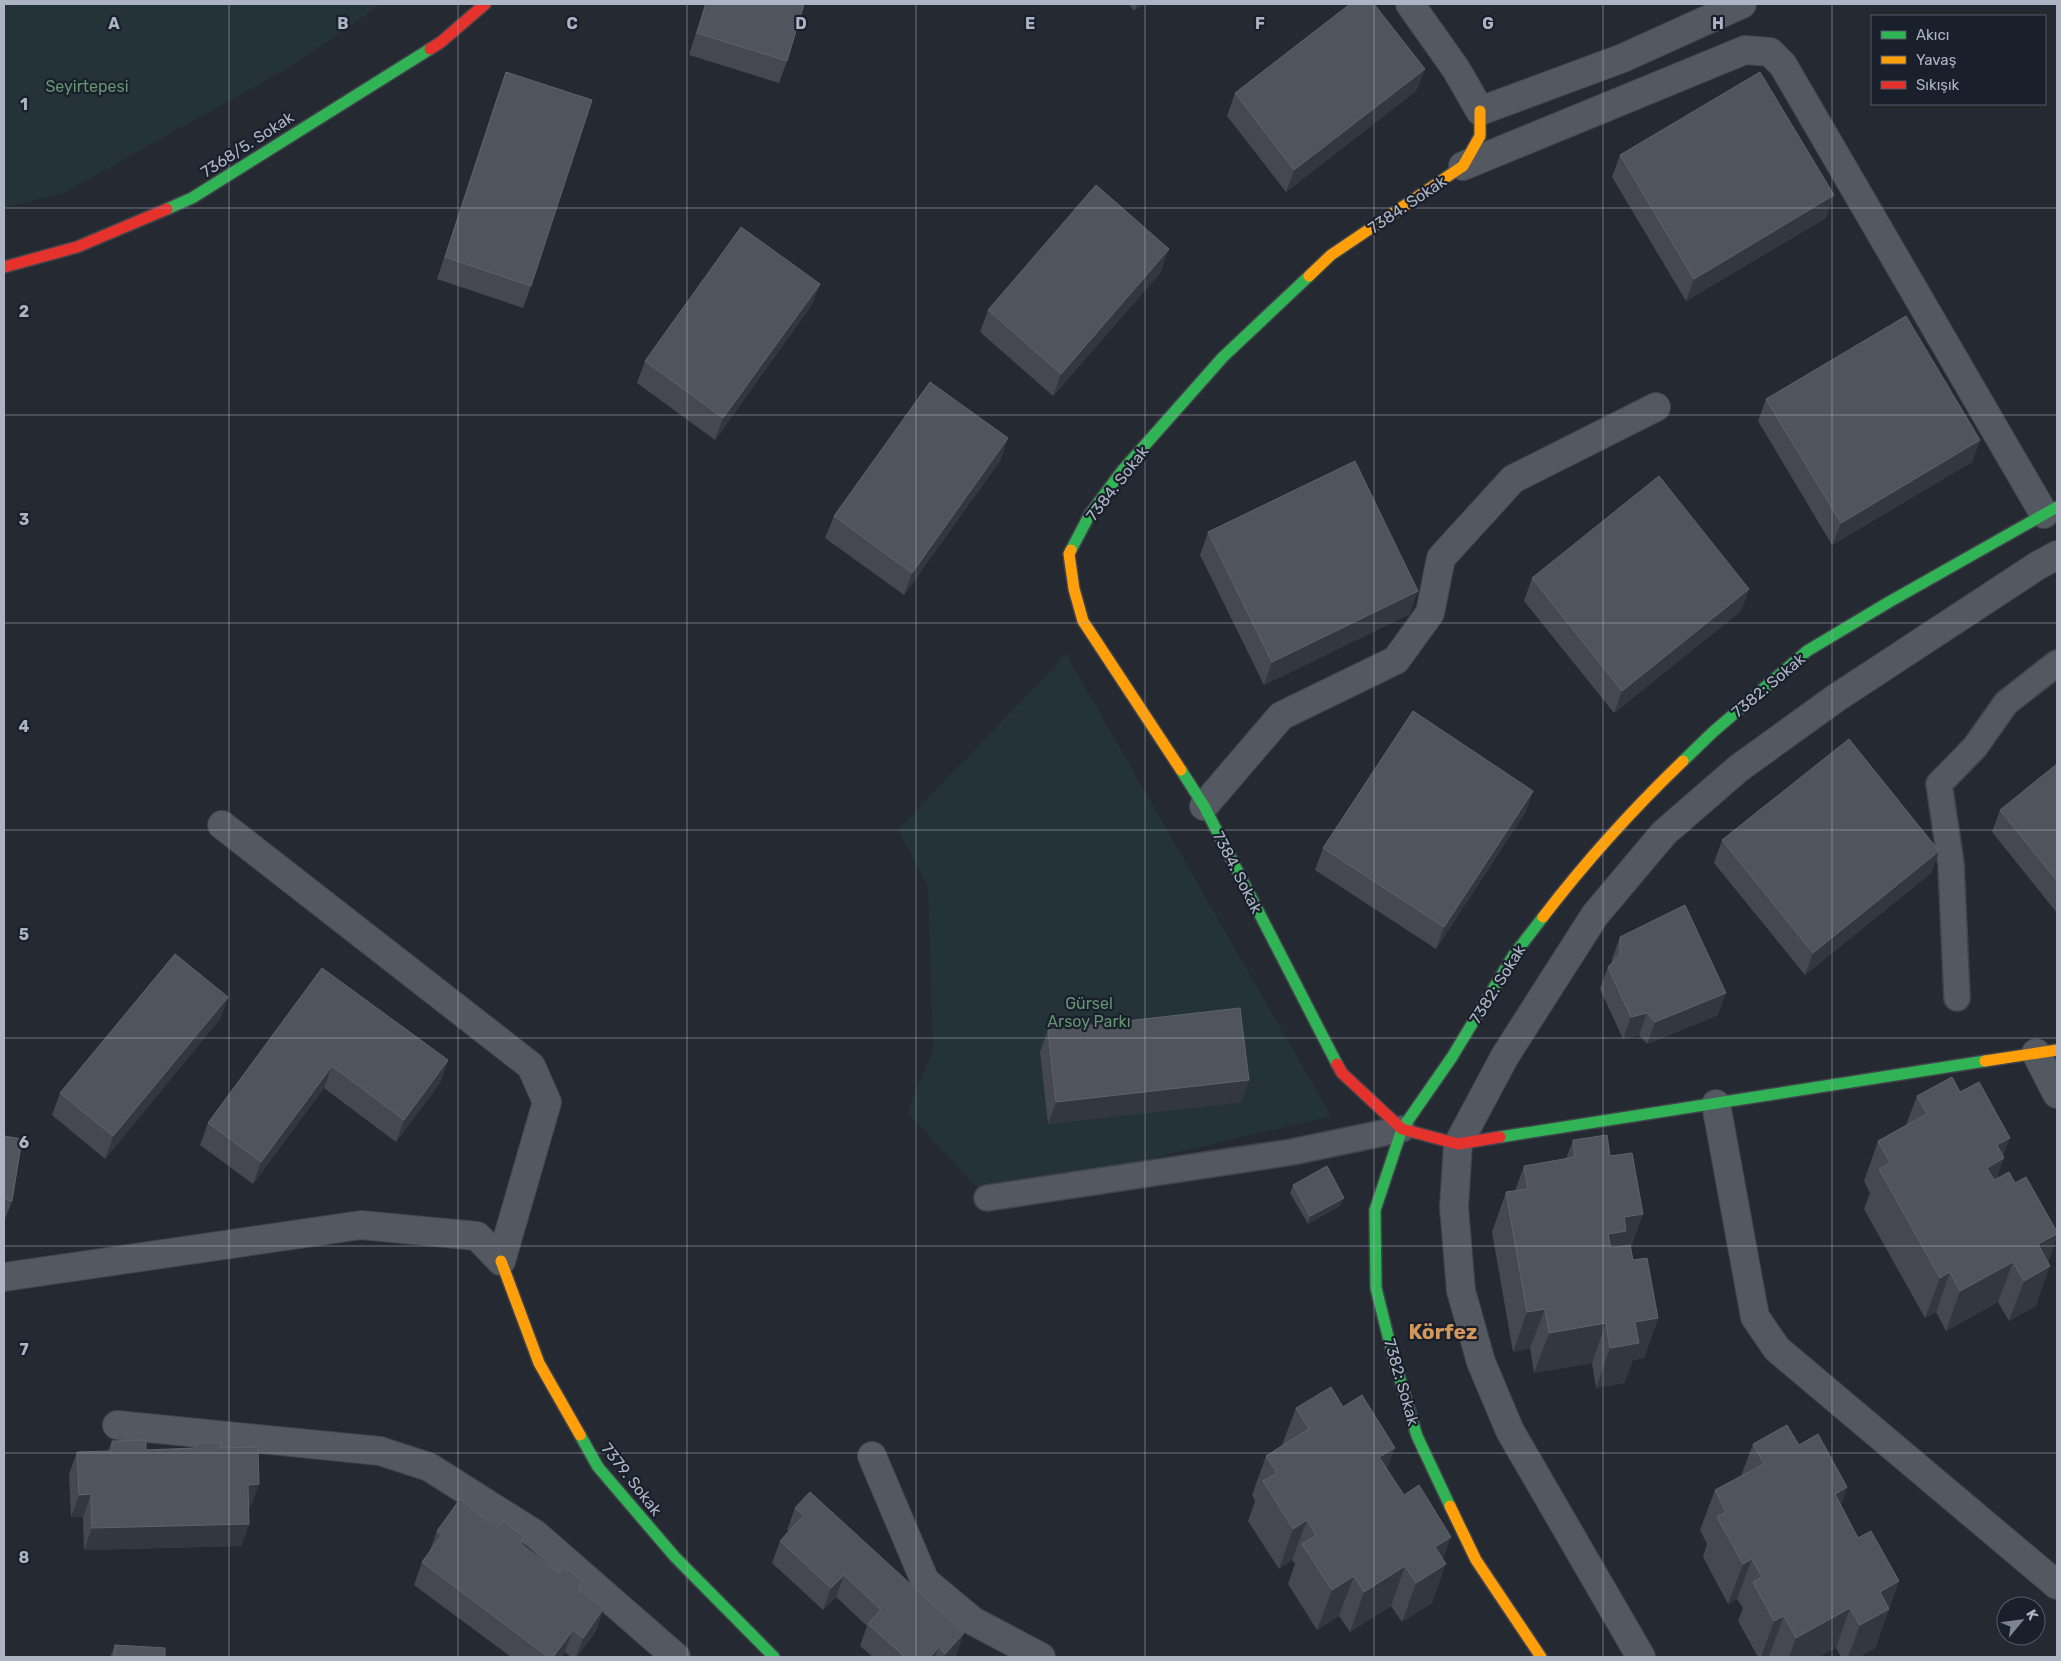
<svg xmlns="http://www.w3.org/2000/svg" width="2061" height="1661" font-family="Rubik,sans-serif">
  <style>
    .green { fill: #233337 }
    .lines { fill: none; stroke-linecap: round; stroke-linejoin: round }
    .lane-casing { stroke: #41444b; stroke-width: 28 }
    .street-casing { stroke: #41444b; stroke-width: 30 }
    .fast-casing { stroke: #41444b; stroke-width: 14 }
    .slow-casing { stroke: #41444b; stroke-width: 14 }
    .jam-casing { stroke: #41444b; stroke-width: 14 }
    .lane { stroke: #545860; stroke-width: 25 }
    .street { stroke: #545860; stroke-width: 28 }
    .fast { stroke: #30b455; stroke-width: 11 }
    .slow { stroke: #ff9f0a; stroke-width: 11 }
    .jam { stroke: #e5322d; stroke-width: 11 }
    .wall { fill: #454851 }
    .shaded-wall { fill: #33373f }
    .building { fill: #50545d; stroke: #5f636d }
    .grid { fill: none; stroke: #adb5c4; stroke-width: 1; stroke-opacity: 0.55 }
    .labels { text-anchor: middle; stroke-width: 4.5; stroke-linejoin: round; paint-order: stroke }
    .park-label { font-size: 16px; fill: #669473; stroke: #191f2b }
    .street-label { font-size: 16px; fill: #adb5c4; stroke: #191f2b }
    .district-label { font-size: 21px; font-weight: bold; fill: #d1975b; stroke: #191f2b }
    .grid-label { font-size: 16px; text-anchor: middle; font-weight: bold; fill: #adb5c4; stroke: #191f2b; stroke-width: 4.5; stroke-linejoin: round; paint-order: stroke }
  </style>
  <rect width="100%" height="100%" fill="#252931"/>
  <!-- green -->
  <path class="green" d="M4 4H382L288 68 64 193 4 208Z
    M1066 654 1331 1116 987 1198 907 1113 933 1050 928 886 898 830Z"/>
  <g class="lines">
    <defs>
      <path id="lane" d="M1957 998 1951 864 1939 784 1975 747 2006 703 2057 663
        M987 1198 1292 1152 1402 1129"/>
      <path id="street" d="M1410 4 1456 69 1480 111 1623 58 1742 4
        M1463 166 1745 50 1770 52 1783 65 2044 514
        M1204 806 1281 716 1396 660 1430 613 1441 558 1513 479 1656 407
        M222 825 531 1066 547 1102 501 1261
        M2036 1053 2057 1094
        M1716 1104 1755 1317 1777 1349 2057 1585
        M4 1277 361 1225 477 1236 501 1261
        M117 1425 380 1451 429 1467 535 1534 676 1657
        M872 1456 925 1581 973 1621 1041 1657
        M1641 1657 1510 1431 1481 1362 1461 1291 1454 1207 1458 1144 1505 1056 1595 915 1664 833 1739 768 1836 698 2037 566 2057 555"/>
      <path id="fast" d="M167 209 192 198 430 49
        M1071 550 1090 514 1122 471 1223 357 1309 276
        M1683 761 1713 732 1807 651 1889 602 2057 507
        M1181 770 1204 806 1337 1064
        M1500 1137 1985 1061
        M580 1435 598 1467 675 1557 774 1657
        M1450 1506 1417 1436 1393 1356 1376 1288 1375 1210 1402 1129 1452 1057 1513 956 1543 917"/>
      <path id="slow" d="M1309 276 1331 255 1463 166 1480 136V111
        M1071 550 1069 554 1074 589 1083 621 1181 770
        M1543 917C1586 861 1633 809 1683 761
        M1985 1061 2057 1050
        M501 1261 539 1363 580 1435
        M1450 1506 1476 1560 1541 1657"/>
      <path id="jam" d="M430 49 441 42 485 4
        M4 267 77 247 167 209
        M1337 1064 1342 1073 1402 1129 1458 1144 1500 1137"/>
    </defs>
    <!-- lane casing -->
    <use href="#lane" class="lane-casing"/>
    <!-- street casing -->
    <use href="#street" class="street-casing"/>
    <!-- fast casing -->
    <use href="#fast" class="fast-casing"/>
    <!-- slow casing -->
    <use href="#slow" class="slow-casing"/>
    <!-- jam casing -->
    <use href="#jam" class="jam-casing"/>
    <!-- lane -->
    <use href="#lane" class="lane"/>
    <!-- street -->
    <use href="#street" class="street"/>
    <!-- fast -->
    <use href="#fast" class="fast"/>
    <!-- slow -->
    <use href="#slow" class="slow"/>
    <!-- jam -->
    <use href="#jam" class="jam"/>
  </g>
  <!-- wall -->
  <path class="wall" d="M705 4H804L787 61 779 83 689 55Z
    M1129 4H1142L1134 11Z
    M1425 69 1416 91 1286 192 1227 116 1235 93Z
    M506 72 531 286 523 308 437 279 498 94Z
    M1620 155 1826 218 1686 301 1612 177Z
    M1161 272 1053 396 980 332 988 310Z
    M820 284 811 306 715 440 637 383 645 361Z
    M1766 399 1980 440 1972 462 1832 545 1758 421Z
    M1008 438 1000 461 904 595 825 538 834 516Z
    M1208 532 1410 614 1264 685 1200 555Z
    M1532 578 1749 589 1741 611 1614 713 1524 601Z
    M2057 764V913L1992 832 2000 810Z
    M1533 791 1525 813 1436 949 1315 870 1323 848Z
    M1722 840 1939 851 1931 873 1805 975 1714 863Z
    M1620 937 1718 1015 1647 1044 1639 1035 1623 1039 1600 989 1608 967 1612 963V959Z
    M322 968 448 1060 440 1083 396 1142 324 1088 253 1184 200 1145 208 1123Z
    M228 997 220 1019 105 1159 52 1115 60 1093Z
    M1048 1030 1249 1080 1241 1102 1048 1124 1040 1052Z
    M1960 1092 2003 1156 1997 1179 2015 1183 2057 1232V1236L2048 1262 2036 1306 2009 1321 1998 1302 1946 1331 1936 1312 1925 1318 1864 1209 1870 1193 1864 1181 1878 1141 1906 1125 1917 1096Z
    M4 1136 12 1201 4 1222Z
    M1573 1140 1610 1156 1643 1214 1631 1247 1633 1260 1658 1318 1644 1358 1633 1360 1624 1383 1596 1388 1592 1363 1534 1373 1530 1348 1513 1352 1492 1232 1506 1192 1515 1191 1524 1166 1566 1159Z
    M1293 1185 1341 1205 1308 1224 1290 1193Z
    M1343 1407 1387 1469 1443 1559 1432 1603 1402 1622 1391 1606 1350 1632 1339 1616 1317 1630 1288 1584 1295 1564 1292 1560 1279 1569 1248 1521 1255 1501 1252 1495 1266 1456 1282 1445 1296 1408Z
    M112 1441 146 1450 193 1448 195 1443 221 1448 251 1507H248L249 1524 241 1546 84 1550 83 1517H71L69 1474 77 1452 108 1451Z
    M1753 1444 1799 1445 1847 1487 1841 1505 1858 1538 1899 1581 1875 1648 1859 1657H1841L1836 1648 1818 1657H1770L1769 1656 1766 1657H1758L1738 1621 1743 1608 1737 1599 1728 1604 1703 1557 1707 1544 1700 1530 1715 1490 1741 1476Z
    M810 1492 956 1656 954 1657H873L860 1646 867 1626 836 1597 823 1610 772 1563 780 1541 789 1531 787 1530 795 1508Z
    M497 1528 521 1545 604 1608 596 1631 577 1657H571L565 1652 561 1657H511L414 1585 422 1562 429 1553 437 1531Z
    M115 1645 165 1657H110Z"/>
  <!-- shaded-wall -->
  <path class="shaded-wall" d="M1137 4H1142L1134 11Z
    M1425 69 1416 91 1286 192 1294 170Z
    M1834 195 1826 218 1686 301 1694 279Z
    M1169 249 1161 272 1053 396 1061 374Z
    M820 284 811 306 715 440 723 418Z
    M1008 438 1000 461 904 595 912 573Z
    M1980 440 1972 462 1832 545 1841 523Z
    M1749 589 1741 611 1614 713 1622 691Z
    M1418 591 1410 614 1264 685 1272 662Z
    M1533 791 1525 813 1436 949 1444 927Z
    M1939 851 1931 873 1805 975 1813 953Z
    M1726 993 1718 1015 1647 1044 1655 1022Z
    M228 997 220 1019 105 1159 113 1136Z
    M1647 1013 1639 1035 1623 1039 1631 1017Z
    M448 1060 440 1083 396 1142 404 1120Z
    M332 1066 324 1088 253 1184 261 1162Z
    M1249 1080 1241 1102 1048 1124 1056 1102Z
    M2010 1138 2002 1159 2004 1158 1990 1198 1987 1168 1997 1145Z
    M1344 1198 1341 1205 1308 1224 1310 1216Z
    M1643 1214 1628 1254 1612 1271 1608 1234 1624 1217Z
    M2057 1234V1236L2045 1269 2050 1266 2036 1306 2009 1321 2038 1244Z
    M2013 1262 1998 1302 1946 1331 1960 1291Z
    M1950 1272 1936 1312 1925 1318 1940 1278Z
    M1545 1309 1530 1348 1513 1352 1527 1312Z
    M1658 1318 1644 1358 1633 1360 1624 1383 1596 1388 1610 1348 1635 1322Z
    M1606 1323 1592 1363 1534 1373 1549 1333Z
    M1395 1448 1380 1487 1379 1457Z
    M259 1484 251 1507H240L248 1485Z
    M1847 1487 1833 1527 1835 1494Z
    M91 1494 83 1517H71L79 1495Z
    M1307 1520 1292 1560 1279 1569 1293 1529Z
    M249 1524 241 1546 84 1550 92 1528Z
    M1451 1537 1440 1567 1446 1564 1432 1603 1402 1622 1416 1583 1435 1547Z
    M1752 1559 1737 1599 1728 1604 1743 1564Z
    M1405 1566 1391 1606 1350 1632 1364 1592Z
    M844 1575 836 1597 823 1610 831 1588Z
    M1354 1576 1339 1616 1317 1630 1332 1590Z
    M1899 1581 1875 1648 1859 1657H1848L1860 1625 1880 1592Z
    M604 1608 596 1631 577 1657H576L583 1638Z
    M1850 1608 1836 1648 1818 1657H1789L1796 1638Z
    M1784 1616 1769 1656 1766 1657H1761L1774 1621Z
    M573 1630 565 1652 561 1657H553Z
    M964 1633 956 1656 954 1657H944L945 1654Z
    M939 1647 935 1657H930Z"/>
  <!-- building -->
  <path class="building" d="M706 4H804L787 61 697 33Z
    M1350 4H1374L1425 69 1294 170 1235 93Z
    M506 72 592 100 531 286 445 257Z
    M1760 72 1834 195 1694 279 1620 155Z
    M1096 185 1169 249 1061 374 988 310Z
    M741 227 820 284 723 418 645 361Z
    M1906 316 1980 440 1841 523 1766 399Z
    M930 382 1008 438 912 573 834 516Z
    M1355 461 1418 591 1272 662 1208 532Z
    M1659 476 1749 589 1622 691 1532 578Z
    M1413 711 1533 791 1444 927 1323 848Z
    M1849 739 1939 851 1813 953 1722 840Z
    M2057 764V881L2000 810Z
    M1685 905 1726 993 1655 1022 1647 1013 1631 1017 1608 967 1620 954V937Z
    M175 954 228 997 113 1136 60 1093Z
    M322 968 448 1060 404 1120 332 1066 261 1162 208 1123Z
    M1240 1008 1249 1080 1056 1102 1048 1030Z
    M1952 1077 1960 1092 1979 1082 2010 1138 1997 1145 2004 1158 1987 1168 1994 1180 2009 1172 2015 1183 2026 1177 2057 1232V1234L2038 1244 2050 1266 2024 1281 2013 1262 1960 1291 1950 1272 1940 1278 1879 1169 1890 1163 1878 1141 1927 1114 1917 1096Z
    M1607 1135 1610 1156 1632 1153 1643 1214 1624 1217 1626 1231 1608 1234 1611 1248 1630 1245 1633 1260 1647 1258 1658 1318 1635 1322 1639 1343 1610 1348 1606 1323 1549 1333 1545 1309 1527 1312 1506 1192 1528 1189 1524 1166 1575 1157 1573 1140Z
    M4 1136 22 1139 12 1201 4 1199Z
    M1327 1166 1344 1198 1310 1216 1293 1185Z
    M1331 1387 1343 1407 1362 1395 1395 1448 1379 1457 1404 1495 1419 1485 1451 1537 1435 1547 1446 1564 1416 1583 1405 1566 1364 1592 1354 1576 1332 1590 1302 1544 1316 1535 1307 1520 1293 1529 1263 1481 1277 1473 1266 1456 1309 1429 1296 1408Z
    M1787 1425 1799 1445 1818 1434 1847 1487 1835 1494 1858 1538 1871 1531 1899 1581 1880 1592 1889 1609 1860 1625 1850 1608 1796 1638 1784 1616 1774 1621 1753 1582 1762 1577 1752 1559 1743 1564 1717 1517 1726 1512 1715 1490 1764 1464 1753 1444Z
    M146 1440V1450L195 1448V1443H221V1448L258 1447 259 1484 248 1485 249 1524 92 1528 91 1494 79 1495 77 1452 112 1451V1441Z
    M810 1492 964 1633 945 1654 939 1647 930 1657H905L868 1624 881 1610 844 1575 831 1588 780 1541 804 1515 795 1508Z
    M460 1499 497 1528 503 1521 524 1537 520 1543 559 1573 564 1567 583 1581 578 1589 604 1608 583 1638 573 1630 553 1657H548L422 1562 442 1535 437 1531Z
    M115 1645 165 1648V1657H114Z"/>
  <!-- grid -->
  <path class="grid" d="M229 4V1657M458 4V1657M687 4V1657M916 4V1657M1145 4V1657M1374 4V1657M1603 4V1657M1832 4V1657M4 208H2057M4 415H2057M4 623H2057M4 830H2057M4 1038H2057M4 1246H2057M4 1453H2057"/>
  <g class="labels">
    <!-- park labels -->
    <g class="park-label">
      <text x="87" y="92">Seyirtepesi</text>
      <text x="1089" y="1009">Gürsel<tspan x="1089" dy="18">Arsoy Parkı</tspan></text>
    </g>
    <!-- street labels -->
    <g class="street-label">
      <text transform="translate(247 144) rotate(-33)" y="6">7368/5. Sokak</text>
      <text transform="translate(1407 204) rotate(-34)" y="6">7384. Sokak</text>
      <text transform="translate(1117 483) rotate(-52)" y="6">7384. Sokak</text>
      <text transform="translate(1768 685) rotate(-40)" y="6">7382: Sokak</text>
      <text transform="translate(1238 872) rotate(63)" y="6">7384. Sokak</text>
      <text transform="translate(1497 984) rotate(-58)" y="6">7382: Sokak</text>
      <text transform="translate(1402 1382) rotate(74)" y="6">7382: Sokak</text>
      <text transform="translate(632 1479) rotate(52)" y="6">7379. Sokak</text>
    </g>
    <!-- district labels -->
    <g class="district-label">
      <text x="1443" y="1339">Körfez</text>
    </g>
  </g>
  <g class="grid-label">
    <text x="114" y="29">A</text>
    <text x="343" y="29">B</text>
    <text x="572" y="29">C</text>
    <text x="801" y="29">D</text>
    <text x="1030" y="29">E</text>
    <text x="1260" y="29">F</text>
    <text x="1488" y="29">G</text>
    <text x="1718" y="29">H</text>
    <text x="24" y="110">1</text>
    <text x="24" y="317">2</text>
    <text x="24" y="525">3</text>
    <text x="24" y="732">4</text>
    <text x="24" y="940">5</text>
    <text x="24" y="1148">6</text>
    <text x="24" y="1355">7</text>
    <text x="24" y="1563">8</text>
  </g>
  <!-- border -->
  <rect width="2061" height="1661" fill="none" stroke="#adb5c4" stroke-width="10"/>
  <!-- legend -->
  <rect x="1871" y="15" width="175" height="90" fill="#191f2b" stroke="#545b68"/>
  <rect x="1881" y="31" width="25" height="8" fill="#30b455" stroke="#545b68"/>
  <text x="1916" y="40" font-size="15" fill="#adb5c4">Akıcı</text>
  <rect x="1881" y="56" width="25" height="8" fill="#ff9f0a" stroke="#545b68"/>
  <text x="1916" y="65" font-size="15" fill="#adb5c4">Yavaş</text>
  <rect x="1881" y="81" width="25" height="8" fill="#e5322d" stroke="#545b68"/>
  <text x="1916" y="90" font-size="15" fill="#adb5c4">Sıkışık</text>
  <!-- north arrow -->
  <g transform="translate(2021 1621) rotate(61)"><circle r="24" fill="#191f2b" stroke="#545b68"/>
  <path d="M0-4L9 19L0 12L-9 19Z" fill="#7d8491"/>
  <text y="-8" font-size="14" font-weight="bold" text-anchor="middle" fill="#adb5c4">K</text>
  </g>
</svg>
